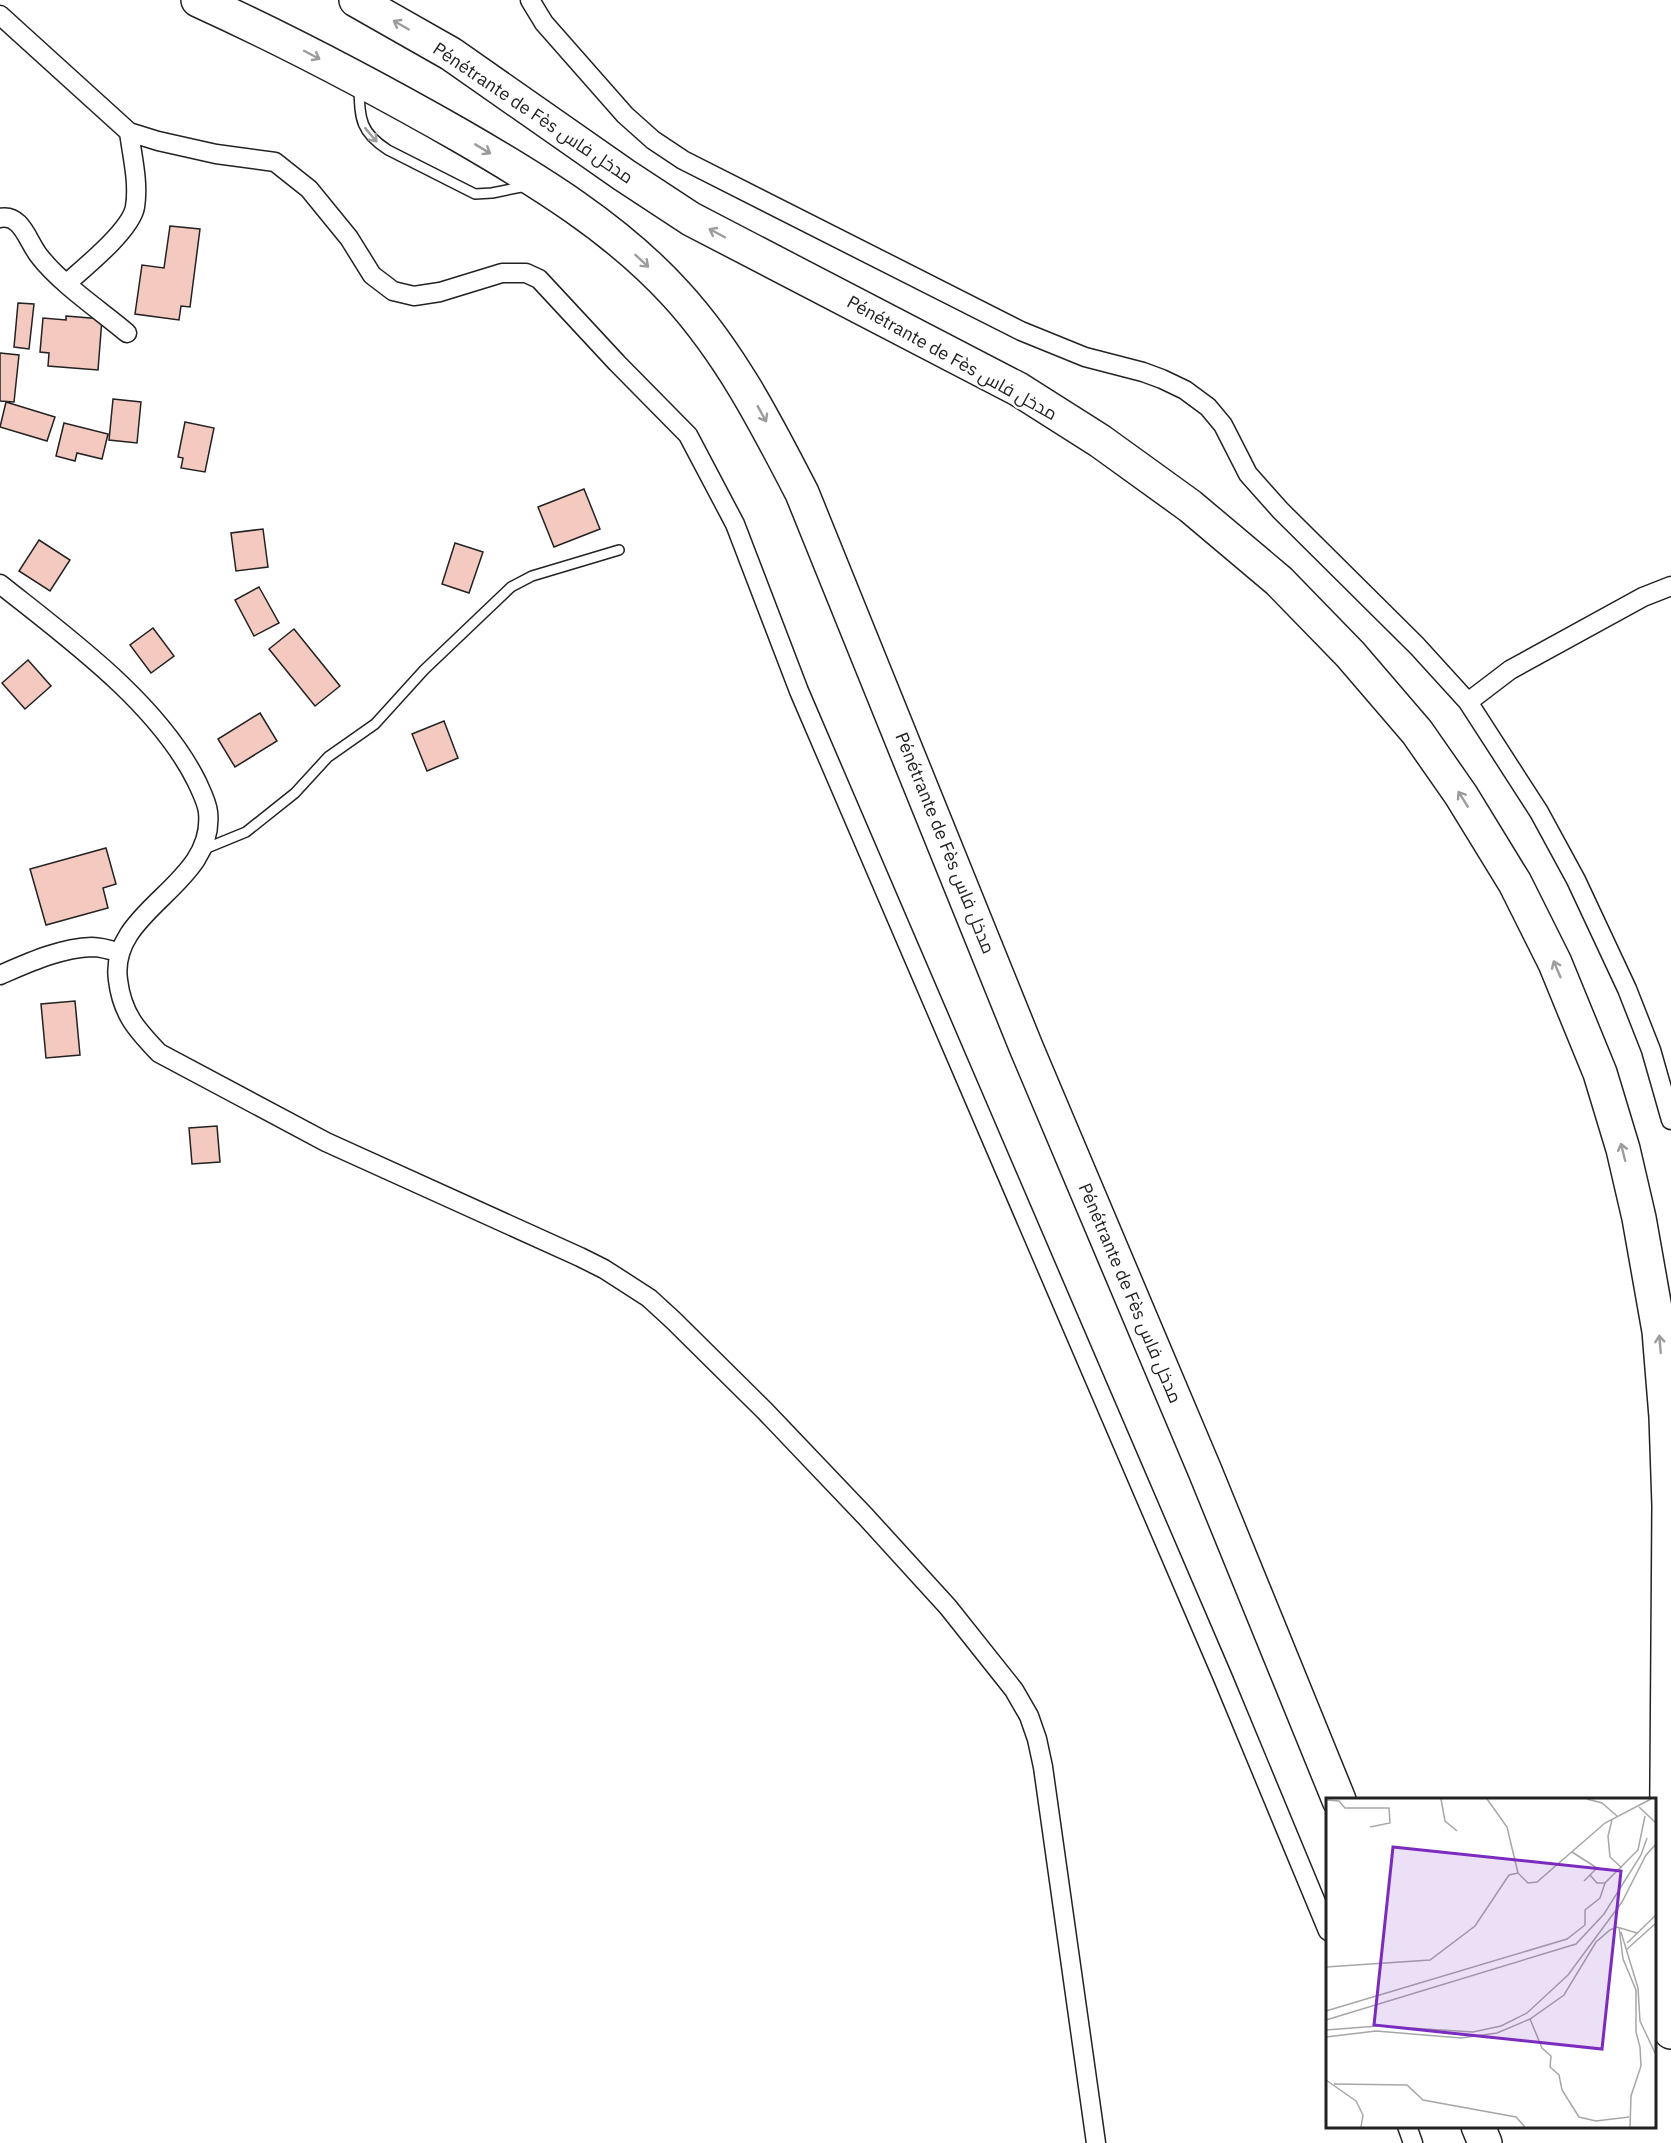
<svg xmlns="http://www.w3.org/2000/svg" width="1671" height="2143" font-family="'IBM Plex Sans',Cairo,sans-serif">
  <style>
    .building { fill: #f3c9c0; stroke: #222; stroke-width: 1.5 }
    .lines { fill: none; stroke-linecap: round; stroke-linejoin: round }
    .lane-casing { stroke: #222; stroke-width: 12 }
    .street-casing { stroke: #222; stroke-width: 21 }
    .highway-casing { stroke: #222; stroke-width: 36 }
    .lane { stroke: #fff; stroke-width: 9 }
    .street { stroke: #fff; stroke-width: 18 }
    .highway { stroke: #fff; stroke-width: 33 }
    .oneway { stroke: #9c9c9c }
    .labels { text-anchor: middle; stroke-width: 4.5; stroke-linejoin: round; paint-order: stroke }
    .street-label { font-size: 18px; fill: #222; stroke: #fff }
    .inset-road { fill: none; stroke: #a7a7a7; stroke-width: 1.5 }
    .view { fill: #7b2cbf; fill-opacity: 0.15; stroke: #7b2cbf; stroke-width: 3 }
    .inset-edge { fill: none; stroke: #222; stroke-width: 3 }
  </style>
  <rect width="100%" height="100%" fill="#fff"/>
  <!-- building -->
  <path class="building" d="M170 226 200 229 190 307 181 306 179 320 135 314 142 265 164 268Z
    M18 303 34 304 29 349 14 347Z
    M66 316 102 319 98 370 48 366 49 353 40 352 43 318 66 320Z
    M0 353 19 355 14 402 0 401Z
    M113 399 141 402 137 443 109 440Z
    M6 402 55 417 47 441 0 427Z
    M185 422 214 428 205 472 181 468 183 458 178 457Z
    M64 423 108 434 102 459 77 453 75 461 56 456Z
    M584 489 600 529 554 547 538 507Z
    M263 529 268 567 236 571 231 533Z
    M39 540 70 560 50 591 19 571Z
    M455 543 483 552 469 593 442 584Z
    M259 587 279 623 254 636 235 600Z
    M153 628 174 656 151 673 130 645Z
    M294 629 340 686 315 706 269 649Z
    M28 660 51 686 25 709 2 683Z
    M260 713 277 741 235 767 218 739Z
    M444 721 458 758 427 771 412 734Z
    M106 848 116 884 103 888 108 908 46 925 30 869Z
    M75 1001 80 1055 46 1058 41 1004Z
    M217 1126 220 1162 192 1164 189 1128Z"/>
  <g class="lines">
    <defs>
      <path id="lane" d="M359 88C360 119 360 132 388 150L475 194 492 193 526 186
        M202 850 246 832 295 793 328 757 375 724 424 670 511 587 532 576 619 550"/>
      <path id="street" d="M530 0 544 23 625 115 653 140 683 160 1021 331 1085 357 1143 372 1162 379 1185 390 1208 407 1223 425 1248 474 1280 510 1417 646 1468 702 1539 812 1576 880 1627 989 1651 1050 1671 1120
        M0 15 129 132 158 141 216 154 275 162 309 189 349 238 372 275 393 291 414 296 440 292 502 273H526L539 279 617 363 688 435 735 524 799 691 1223 1678 1328 1931
        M0 218C22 213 28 243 40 257 62 285 100 310 127 333
        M67 283C85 267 131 230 135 207 139 182 132 156 129 132
        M0 584C68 638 158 703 197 782 201 791 207 802 208 812 216 886 108 909 118 980 122 1014 137 1030 159 1053L326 1142 580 1257 604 1269 649 1298 673 1320 765 1411 866 1517 948 1607 1014 1690 1029 1716 1037 1739 1043 1767 1096 2143
        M1468 702 1510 670 1643 597 1671 586
        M0 975C28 963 60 948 92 947 101 947 111 950 120 953
        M1407 2126 1413 2143"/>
      <path id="highway" d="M198 0C288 41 375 87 461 136 537 180 616 228 676 294 730 353 766 423 802 493L1026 1047 1205 1471 1339 1800
        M356 0 451 54 624 175 691 219 1018 389 1100 441 1190 506 1279 581 1350 654 1417 732 1461 795 1515 883 1555 963 1600 1073 1623 1149 1639 1218 1659 1331 1666 1417 1669 1506 1666 1915 1671 2032
        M1478 2126 1485 2143"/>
    </defs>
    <!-- lane casing -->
    <use href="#lane" class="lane-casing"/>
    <!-- street casing -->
    <use href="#street" class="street-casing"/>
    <!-- highway casing -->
    <use href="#highway" class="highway-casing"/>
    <!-- lane -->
    <use href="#lane" class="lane"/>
    <!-- street -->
    <use href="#street" class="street"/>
    <!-- highway -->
    <use href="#highway" class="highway"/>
  </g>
  <!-- one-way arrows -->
  <defs><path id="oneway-shaft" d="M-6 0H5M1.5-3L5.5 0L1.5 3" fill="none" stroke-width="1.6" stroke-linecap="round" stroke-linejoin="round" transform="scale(1.5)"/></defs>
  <g class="oneway">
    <use href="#oneway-shaft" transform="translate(401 25) rotate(-150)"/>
    <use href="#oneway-shaft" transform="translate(312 55) rotate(28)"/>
    <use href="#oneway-shaft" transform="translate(371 135) rotate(50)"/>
    <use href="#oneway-shaft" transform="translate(483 149) rotate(31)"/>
    <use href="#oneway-shaft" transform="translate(717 233) rotate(-152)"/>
    <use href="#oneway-shaft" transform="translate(642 261) rotate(43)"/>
    <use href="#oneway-shaft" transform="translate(762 414) rotate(61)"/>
    <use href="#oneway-shaft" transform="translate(1463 799) rotate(-122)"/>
    <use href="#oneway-shaft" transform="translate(1557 969) rotate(-113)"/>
    <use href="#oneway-shaft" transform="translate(1623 1152) rotate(-104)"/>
    <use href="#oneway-shaft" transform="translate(1660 1344) rotate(-95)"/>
  </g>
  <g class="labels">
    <!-- street labels -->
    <g class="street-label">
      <text transform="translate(533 113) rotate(34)" y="6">Pénétrante de Fès مدخل فاس</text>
      <text transform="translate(952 358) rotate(29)" y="6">Pénétrante de Fès مدخل فاس</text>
      <text transform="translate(945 843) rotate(68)" y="6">Pénétrante de Fès مدخل فاس</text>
      <text transform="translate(1130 1293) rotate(67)" y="6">Pénétrante de Fès مدخل فاس</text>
    </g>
  </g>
  <!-- overview -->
  <g transform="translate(1326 1798)">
    <rect width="330" height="330" fill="#fff"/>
    <path class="inset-road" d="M115 1 119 23 131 33M161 1 181 29 192 75M261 1 276 5 291 18M0 2 13 3 19 10H63L64 25 44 29M313 9 330 25M286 22 282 38 284 59 296 70M246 54 271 70 258 83M264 77 271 85H279M293 129 297 161 310 192V234L314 249 315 268 305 298 304 329M295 134 312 190 314 223 330 257M301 145 330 117M300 152 330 125M0 169 104 162 149 128 183 77 192 75 202 85 211 84 279 25 325 1M0 213 241 141 259 127V112L274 100 279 85 312 52 319 18M204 221 216 250 225 258 224 269 233 277 236 292 253 319 270 323 303 319M0 222 250 146 278 116 315 57 321 40M0 232 52 228 147 234 175 228 201 215 242 177 296 104 320 57 330 46M0 239 50 233 135 240 171 235 204 221 238 197 270 144 284 132 291 129 311 135M0 282 30 303 37 317 35 329M8 286 81 287 97 302 190 319 199 329"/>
    <path class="view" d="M67 49 295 73 276 251 48 227Z"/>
    <rect width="330" height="330" class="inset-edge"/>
  </g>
</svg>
